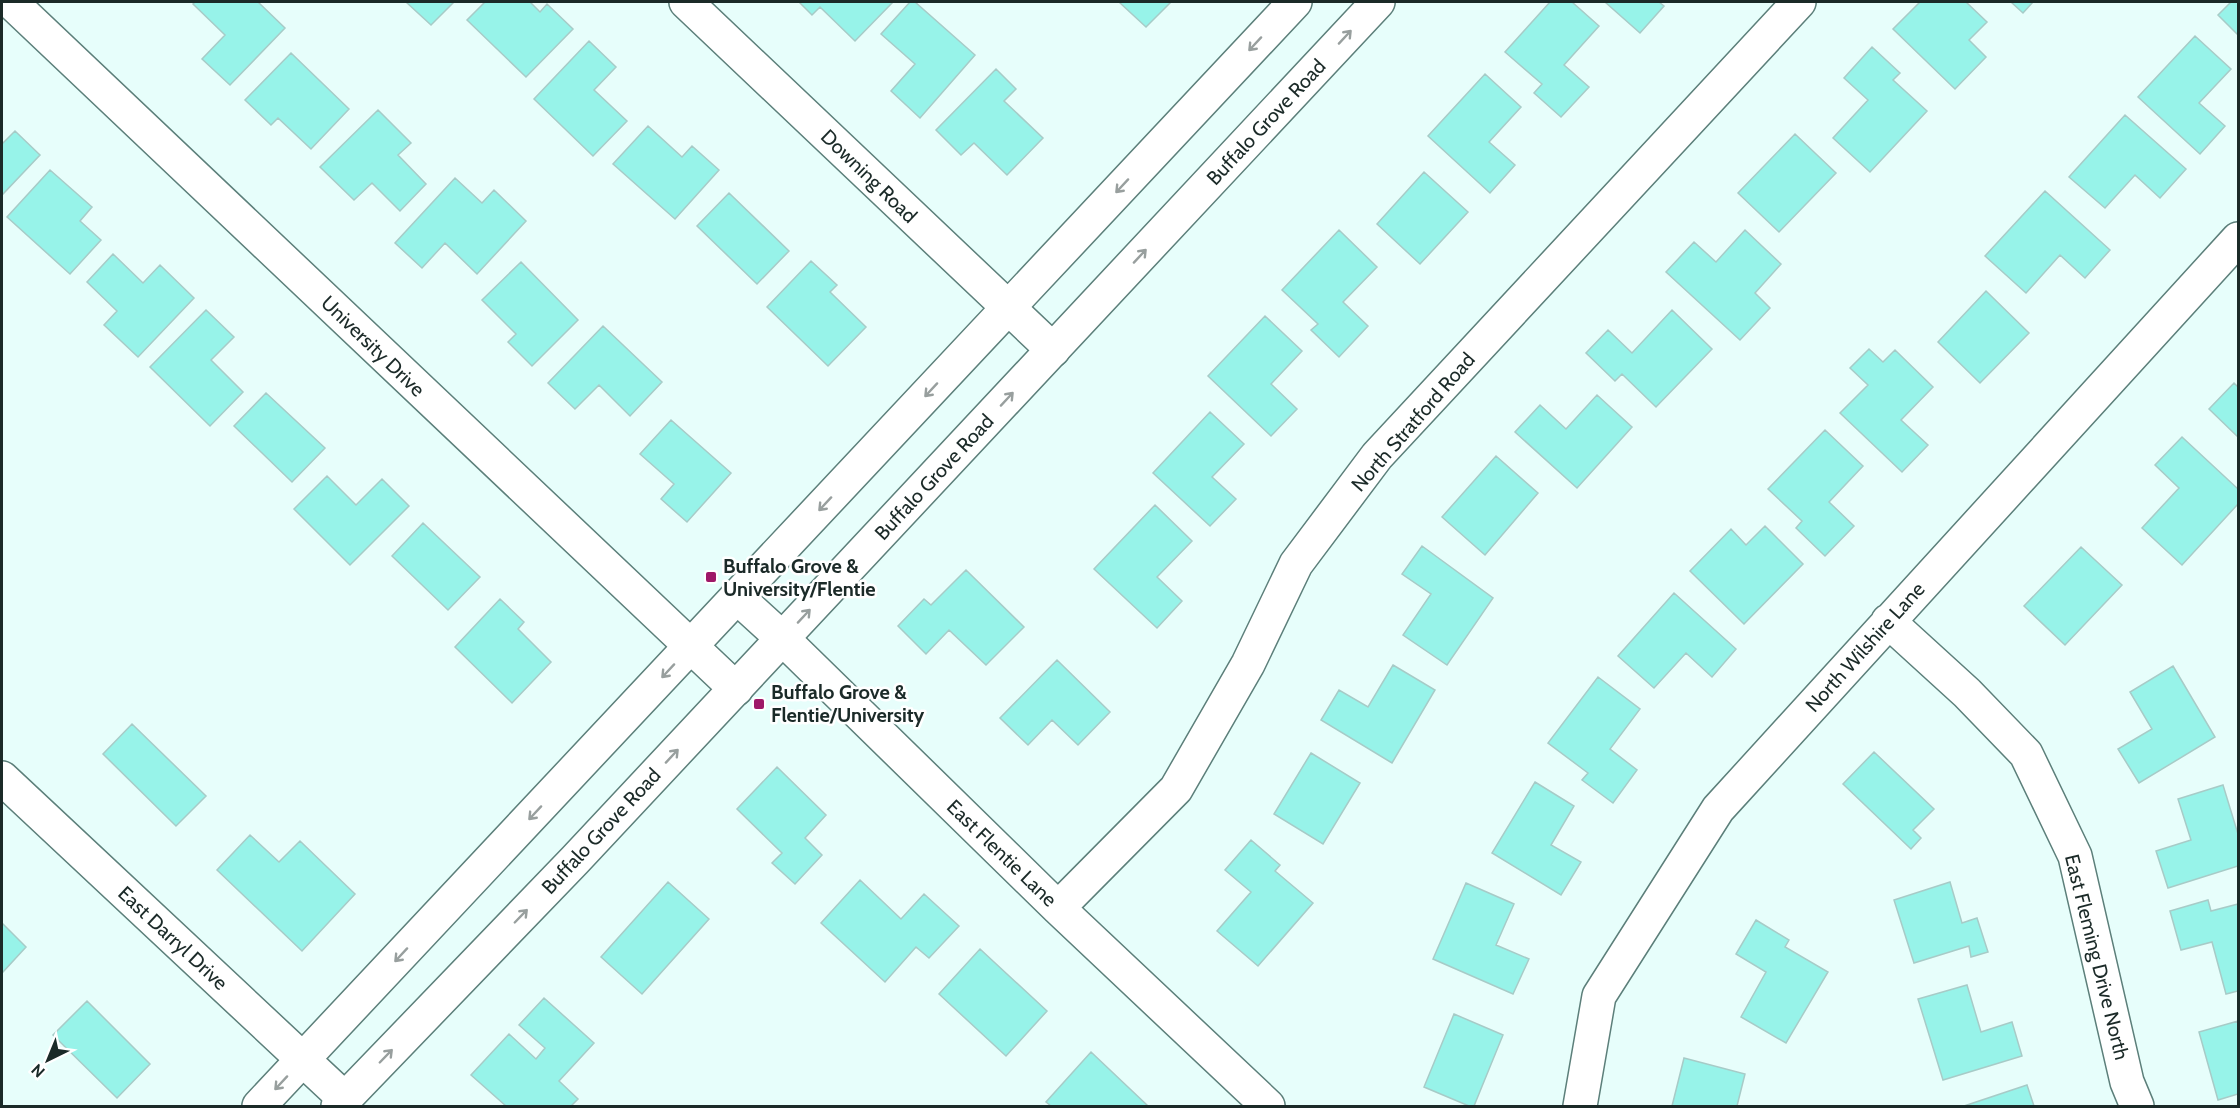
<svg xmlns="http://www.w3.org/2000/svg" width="2240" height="1108" font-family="Cabin,sans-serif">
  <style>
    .building { fill: #97f3e9; stroke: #a7cbc7; stroke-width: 1.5 }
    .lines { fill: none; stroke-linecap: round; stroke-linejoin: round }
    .minor-casing { stroke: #5c7f7a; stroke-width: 36 }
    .major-casing { stroke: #5c7f7a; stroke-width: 36 }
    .minor { stroke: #fff; stroke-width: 33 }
    .major { stroke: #fff; stroke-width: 33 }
    .oneway { stroke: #989f9e }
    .poi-dot { fill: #9e1868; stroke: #fff; stroke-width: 2 }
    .labels { text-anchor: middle; stroke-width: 5; stroke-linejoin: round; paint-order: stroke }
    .street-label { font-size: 20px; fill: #1b2a28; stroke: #fff }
    .poi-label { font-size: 20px; font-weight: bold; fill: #1b2a28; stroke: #fff; text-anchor: start }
  </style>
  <rect width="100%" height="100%" fill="#e7fefb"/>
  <!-- building -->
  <path class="building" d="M195 2H258L285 28 230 85 202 59 225 35 193 4Z
    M406 2H454L431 25Z
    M485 2H530L540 12 547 4 573 29 526 77 467 20Z
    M799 2H893L855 41 820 7 812 15Z
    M910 2H915L975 55 920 118 891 91 915 64 881 34Z
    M1119 2H1171L1146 27Z
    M1550 2H1572L1599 26 1564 65 1589 87 1561 117 1534 93 1542 84 1505 52Z
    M1605 2H1659L1664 6 1640 33Z
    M1920 2H1966L1987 22 1969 40 1986 57 1955 89 1893 29Z
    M2011 2H2033L2023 13Z
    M2231 2H2238V35L2218 15Z
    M2195 36 2231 69 2199 103 2225 126 2200 154 2138 97Z
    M589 41 616 67 594 90 627 121 593 156 534 99Z
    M1872 47 1900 73 1893 80 1927 111 1870 172 1833 138 1868 100 1844 78Z
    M291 53 349 109 311 149 278 118 271 125 245 100Z
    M996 69 1016 89 1004 101 1043 138 1007 175 974 143 961 155 936 130Z
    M1485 74 1521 107 1489 142 1515 165 1490 193 1428 136Z
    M378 110 411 143 398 155 426 184 400 211 372 183 354 200 320 167Z
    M2125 115 2186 169 2160 198 2135 175 2105 208 2069 177Z
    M648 126 682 157 692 146 719 170 675 219 613 164Z
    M15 131 40 155 2 195V142L3 143Z
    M1795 134 1836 173 1779 232 1738 193Z
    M50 170 92 207 80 221 101 240 70 274 7 217Z
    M1424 172 1468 212 1420 264 1377 224Z
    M455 178 482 203 494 190 526 221 477 274 445 243 422 268 395 243Z
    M2045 191 2110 250 2085 278 2060 255 2026 293 1985 256Z
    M729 193 789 251 757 284 697 226Z
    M1339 230 1377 267 1343 302 1368 326 1339 357 1311 330 1318 324 1282 290Z
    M1745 230 1781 264 1755 293 1770 308 1740 340 1666 272 1694 242 1716 262Z
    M113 254 143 283 160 265 194 298 138 357 104 325 117 311 87 282Z
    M811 261 837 285 830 292 866 327 828 366 767 307Z
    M521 262 578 320 532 366 508 342 516 334 482 300Z
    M1986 291 2029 333 1980 383 1938 342Z
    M206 310 234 337 211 360 243 392 210 426 150 367Z
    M1672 310 1712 349 1656 407 1622 374 1615 381 1586 353 1608 330 1632 353Z
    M1265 316 1302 351 1271 384 1297 409 1271 436 1208 376Z
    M603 326 662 382 630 416 599 385 575 409 548 383Z
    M1869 349 1883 362 1895 350 1933 387 1901 420 1928 445 1902 472 1840 413 1868 385 1850 368Z
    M2234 383 2238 387V437L2209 409Z
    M266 393 325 448 292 482 234 426Z
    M1597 395 1632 427 1577 488 1515 432 1540 405 1566 429Z
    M1210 412 1244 444 1212 477 1236 499 1210 526 1153 473Z
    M671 420 731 473 687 522 661 499 674 484 640 454Z
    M1825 430 1863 466 1829 502 1854 526 1825 556 1796 528 1802 521 1768 489Z
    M2182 437 2238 489V504L2182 565 2142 528 2179 488 2155 465Z
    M1496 456 1538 493 1485 555 1442 517Z
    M327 476 356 505 382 479 409 506 350 565 294 509Z
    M1155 505 1192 541 1157 577 1182 601 1157 628 1094 569Z
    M423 523 480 577 448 610 392 556Z
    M1765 526 1803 564 1744 624 1690 571 1731 529 1746 545Z
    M1422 546 1493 598 1447 665 1403 635 1431 594 1402 574Z
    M2081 547 2122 585 2065 645 2024 606Z
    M966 570 1024 627 986 665 949 630 926 654 898 626 924 599 931 605Z
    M1674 593 1736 649 1712 677 1686 653 1654 688 1618 656Z
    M500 599 524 622 518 629 551 662 512 703 455 647Z
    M1057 660 1110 712 1078 745 1052 720 1028 745 1000 718Z
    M1393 665 1435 690 1392 763 1321 720 1339 690 1368 707Z
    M2173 666 2215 737 2139 783 2118 749 2152 729 2130 692Z
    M1598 677 1640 709 1610 749 1637 770 1613 803 1582 780 1588 773 1548 743Z
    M132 724 206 796 176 826 103 754Z
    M1874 752 1934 809 1913 830 1921 838 1911 849 1843 784Z
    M1311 753 1360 783 1323 844 1274 814Z
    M777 767 826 815 805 838 822 855 795 884 772 863 782 853 737 809Z
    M1535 782 1574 806 1551 845 1581 862 1561 895 1492 853Z
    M2223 785 2238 834V866L2168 888 2156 851 2191 840 2178 799Z
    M250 835 279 862 300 841 355 894 302 951 217 870Z
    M1251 840 1280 865 1275 871 1313 903 1258 966 1217 931 1251 892 1225 870Z
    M860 880 901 919 924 894 959 926 929 958 916 947 885 982 821 923Z
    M668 882 709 919 642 994 601 957Z
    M1950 882 1962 923 1977 918 1988 952 1971 957 1969 946 1914 963 1894 900Z
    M1466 883 1514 904 1496 945 1529 959 1513 994 1433 959Z
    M2208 900 2211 911 2238 904V991L2226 994 2212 942 2181 950 2170 911Z
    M1756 920 1789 940 1785 947 1828 972 1786 1043 1741 1017 1766 972 1736 954Z
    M2 923 26 947 2 973Z
    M980 949 1047 1011 1006 1056 939 994Z
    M1967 985 1981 1032 2012 1022 2022 1056 1943 1080 1918 999Z
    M544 998 594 1043 559 1081 578 1099 571 1106H506L471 1075 509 1034 536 1059 545 1048 519 1025Z
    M87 1001 150 1064 117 1098 53 1035Z
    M1454 1014 1503 1035 1474 1106H1469L1424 1087Z
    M2238 1021V1094L2218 1100 2199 1032Z
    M1091 1052 1148 1106H1051L1046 1102Z
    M1684 1058 1745 1074 1737 1106H1672Z
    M2027 1085 2034 1106H1964Z"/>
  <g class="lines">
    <defs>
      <path id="minor" d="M11 2 736 689
        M686 2 1053 350
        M737 597 783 639 1058 908 1268 1106
        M1888 621 1967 693 2026 754 2075 856 2127 1082 2137 1106
        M2 778 345 1099
        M1058 908 1176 789 1248 664 1296 564 1377 456 1799 2
        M1580 1106 1599 996 1718 809 2238 239"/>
      <path id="major" d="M259 1106 1295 2
        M338 1106 575 860 1378 2"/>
    </defs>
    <!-- minor casing -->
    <use href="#minor" class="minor-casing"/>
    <!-- major casing -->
    <use href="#major" class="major-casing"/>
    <!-- minor -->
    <use href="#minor" class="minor"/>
    <!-- major -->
    <use href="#major" class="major"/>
  </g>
  <!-- one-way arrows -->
  <defs><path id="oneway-shaft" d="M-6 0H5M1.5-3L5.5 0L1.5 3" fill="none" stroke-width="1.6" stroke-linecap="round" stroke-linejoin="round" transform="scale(1.5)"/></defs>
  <g class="oneway">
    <use href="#oneway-shaft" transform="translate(1345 37) rotate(-47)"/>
    <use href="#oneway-shaft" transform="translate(1255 44) rotate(133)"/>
    <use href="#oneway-shaft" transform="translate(1122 186) rotate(133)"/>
    <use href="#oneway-shaft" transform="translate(1140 256) rotate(-47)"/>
    <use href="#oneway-shaft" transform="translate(931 390) rotate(133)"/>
    <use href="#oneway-shaft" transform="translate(1007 399) rotate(-47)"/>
    <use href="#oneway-shaft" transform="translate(825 504) rotate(133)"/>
    <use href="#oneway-shaft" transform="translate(804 616) rotate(-47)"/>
    <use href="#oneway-shaft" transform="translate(668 671) rotate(133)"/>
    <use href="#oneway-shaft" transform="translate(672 756) rotate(-47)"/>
    <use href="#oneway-shaft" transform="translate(535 813) rotate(133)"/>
    <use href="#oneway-shaft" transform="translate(521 916) rotate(-46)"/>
    <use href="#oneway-shaft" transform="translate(401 955) rotate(133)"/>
    <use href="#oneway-shaft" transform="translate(386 1056) rotate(-46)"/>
    <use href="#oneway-shaft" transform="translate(281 1083) rotate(133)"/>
  </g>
  <!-- markers -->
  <g class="poi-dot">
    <rect x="705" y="571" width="12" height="12" rx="3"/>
    <rect x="753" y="698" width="12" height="12" rx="3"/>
  </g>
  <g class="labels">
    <!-- street labels -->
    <g class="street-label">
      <text transform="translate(1266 122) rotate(-47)" y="7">Buffalo Grove Road</text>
      <text transform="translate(869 176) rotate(44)" y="7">Downing Road</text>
      <text transform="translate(373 346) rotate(44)" y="7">University Drive</text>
      <text transform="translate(1413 422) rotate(-49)" y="7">North Stratford Road</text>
      <text transform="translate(934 477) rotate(-47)" y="7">Buffalo Grove Road</text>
      <text transform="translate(1865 647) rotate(-48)" y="7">North Wilshire Lane</text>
      <text transform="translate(601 831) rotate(-47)" y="7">Buffalo Grove Road</text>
      <text transform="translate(1002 853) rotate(44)" y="7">East Flentie Lane</text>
      <text transform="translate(173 938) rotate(43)" y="7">East Darryl Drive</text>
      <text transform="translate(2097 957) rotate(76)" y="7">East Fleming Drive North</text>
    </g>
    <!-- poi labels -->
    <g class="poi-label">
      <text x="723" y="573">Buffalo Grove &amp;<tspan x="723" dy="23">University/Flentie</tspan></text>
      <text x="771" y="699">Buffalo Grove &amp;<tspan x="771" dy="23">Flentie/University</tspan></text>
    </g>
  </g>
  <!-- border -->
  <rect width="2240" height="1108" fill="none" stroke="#1b2a28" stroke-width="6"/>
  <!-- north arrow -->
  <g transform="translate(48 1060) rotate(223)" stroke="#ffffff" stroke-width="4.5" paint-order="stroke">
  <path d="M0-4.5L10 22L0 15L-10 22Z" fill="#1b2a28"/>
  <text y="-9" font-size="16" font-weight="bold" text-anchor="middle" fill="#1b2a28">N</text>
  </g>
</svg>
